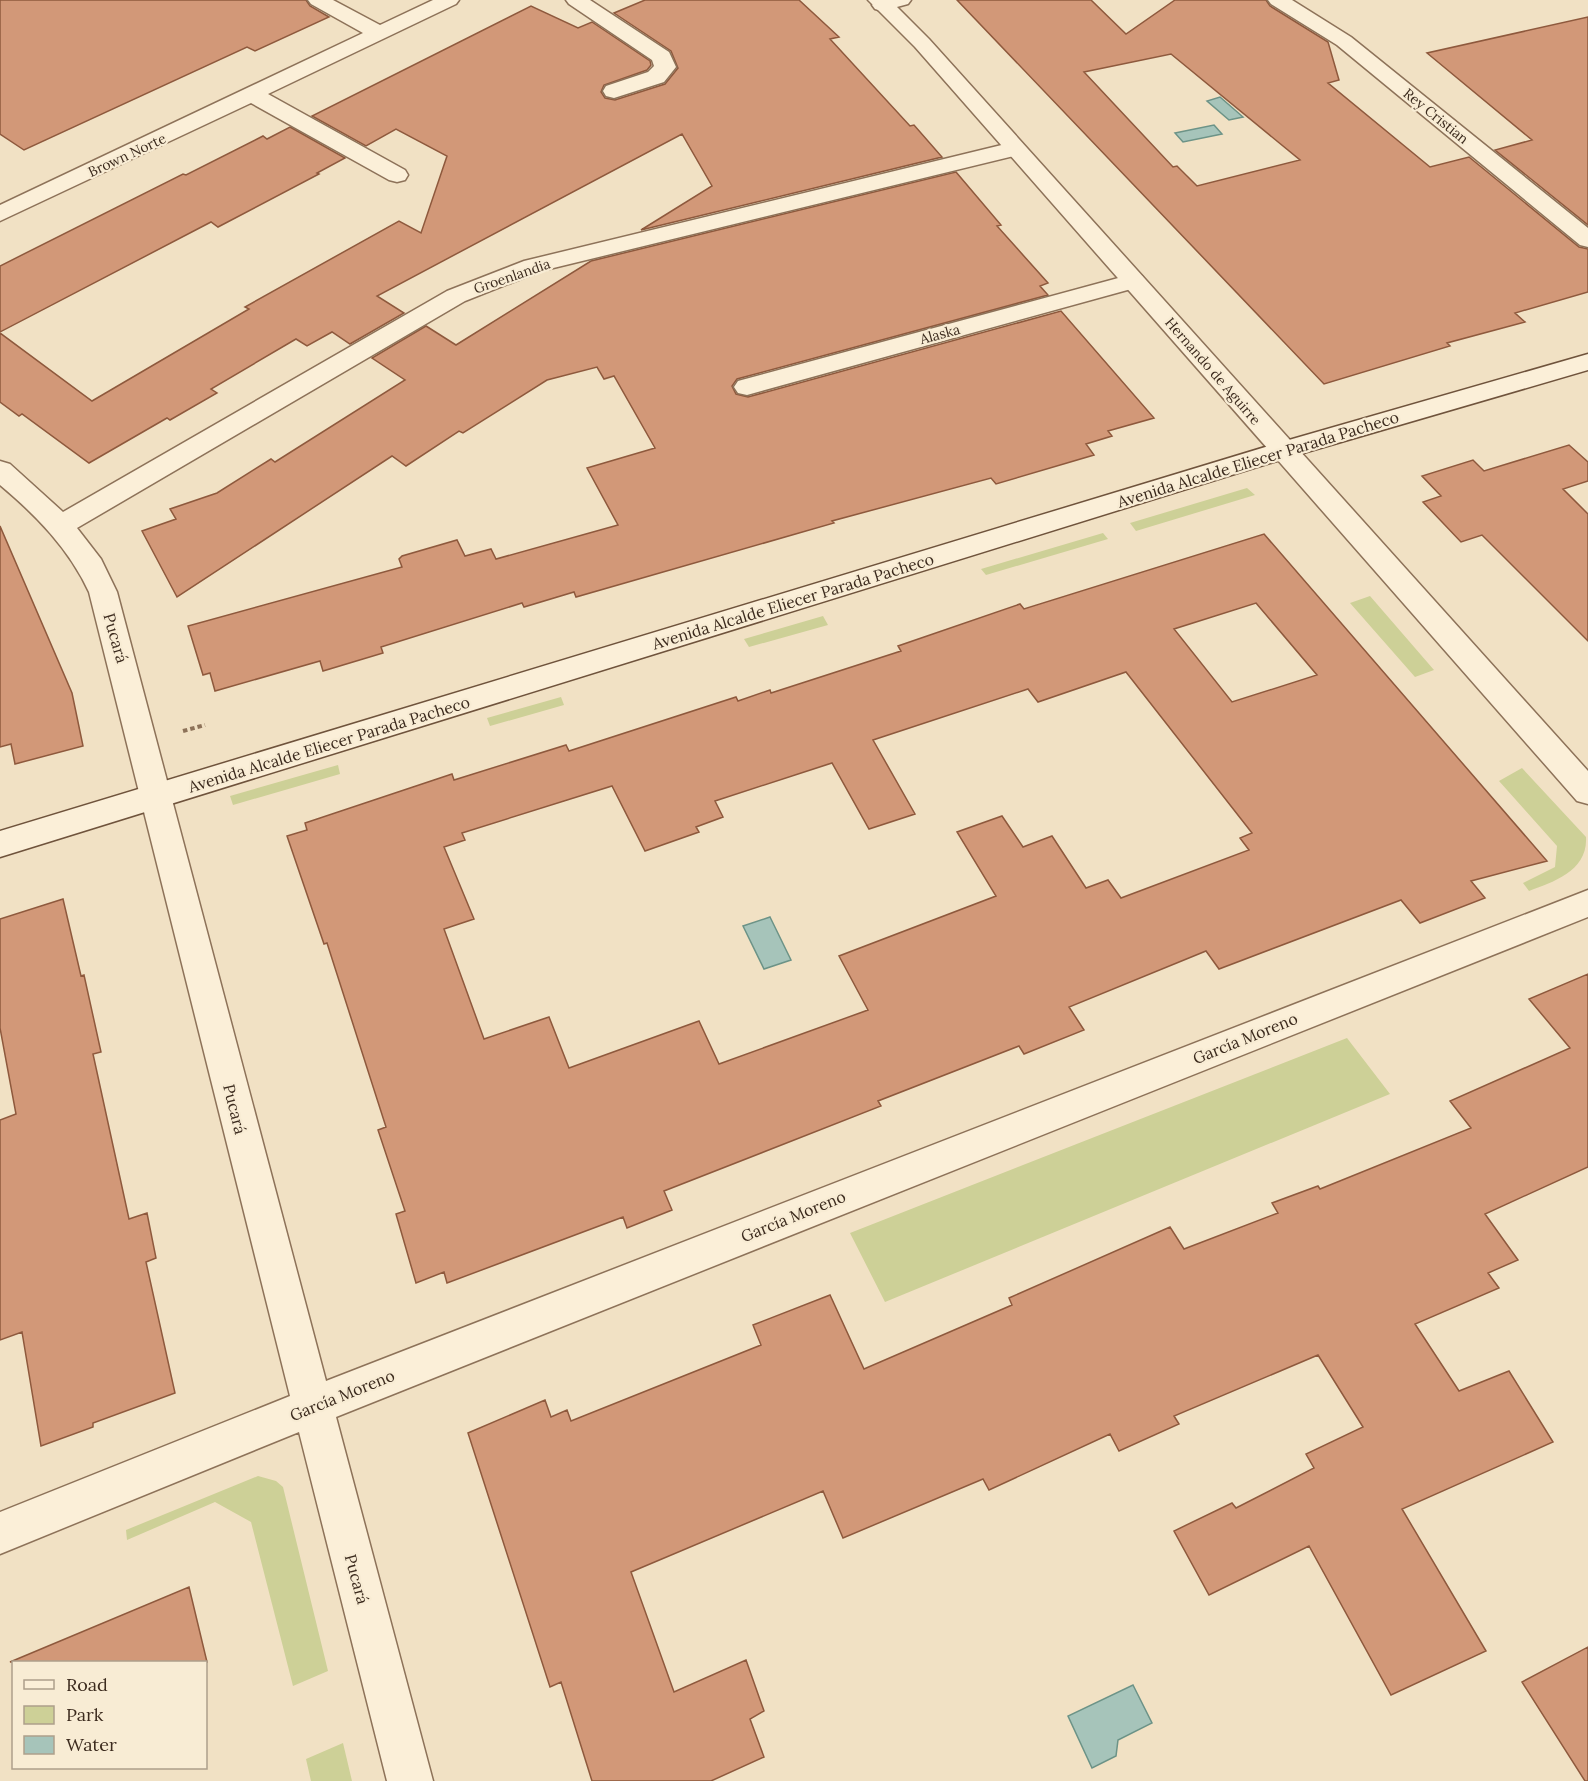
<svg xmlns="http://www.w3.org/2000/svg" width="1588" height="1781" font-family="Lora,serif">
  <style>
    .green { fill: #cdd097 }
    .water { fill: #a6c4ba; stroke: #6c9387; stroke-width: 1.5 }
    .building { fill: #d29878; stroke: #8e593d; stroke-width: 1.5; fill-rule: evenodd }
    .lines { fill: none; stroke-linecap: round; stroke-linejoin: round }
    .minor-casing { stroke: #8d7259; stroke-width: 3 }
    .tertiary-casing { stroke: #8d7259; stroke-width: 3 }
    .secondary-casing { stroke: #6f533c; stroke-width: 3 }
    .path { stroke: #8d7259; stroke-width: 4; stroke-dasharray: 4.5 3; stroke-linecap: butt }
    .minor { fill: #fbefd8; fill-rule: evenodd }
    .tertiary { fill: #fbefd8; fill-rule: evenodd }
    .secondary { fill: #fbefd8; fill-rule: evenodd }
    .labels { text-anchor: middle; stroke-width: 4.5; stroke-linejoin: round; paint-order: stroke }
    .far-street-label { font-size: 14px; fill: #3c2b1e; stroke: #f8ecd4 }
    .street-label { font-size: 16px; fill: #3c2b1e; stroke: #f8ecd4 }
  </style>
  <rect width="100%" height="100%" fill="#f1e1c4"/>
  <!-- green -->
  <path class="green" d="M1247 488 1255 495 1136 531 1130 523Z
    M1103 533 1108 539 986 575 981 569Z
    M1370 596 1434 670 1415 677 1350 603Z
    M823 616 828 625 749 647 744 639Z
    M561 697 564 705 490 726 487 718Z
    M338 765 340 774 233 805 230 796Z
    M1522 768 1586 837C1588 871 1553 882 1529 891L1523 883 1555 867 1557 846 1499 781Z
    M1347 1038 1390 1094 885 1302 850 1233Z
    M258 1476 276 1481 283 1487 328 1671 293 1686 251 1522 215 1502 127 1540 126 1530Z
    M343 1743 352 1781H311L306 1759Z"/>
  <!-- water -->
  <path class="water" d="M1220 97 1243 117 1229 120 1207 101Z
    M1214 125 1222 134 1183 142 1175 133Z
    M770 917 791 960 764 969 743 926Z
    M1133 1685 1152 1723 1118 1740 1116 1756 1092 1768 1068 1716Z"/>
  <!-- building -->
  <path class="building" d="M0 0H306L310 6 329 17 255 51 247 47 24 150 0 134Z
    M645 0H799L839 37 830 39 910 126 914 125 942 157 641 230 712 186 682 134 377 296 404 313 350 344 332 332 307 346 296 339 211 389 217 393 170 420 167 418 89 463 22 414 19 416 0 402V333L92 401 249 309 245 307 399 221 421 233 447 156 396 129 366 146 312 116 531 6 578 28 592 22 650 61 651 65 647 70 604 85 601 92 605 98 615 100 665 84 678 68 671 51 614 13Z
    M957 0H1091L1126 34 1175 0H1266L1270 6 1328 42 1339 80 1328 83 1430 167 1469 157 1579 247 1588 249V292L1515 313 1525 322 1447 343 1450 346 1324 384ZM1171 54 1300 160 1197 186 1177 166 1173 167 1084 72Z
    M1588 17V225L1495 150 1532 140 1427 53Z
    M290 127 345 158 317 173 319 174 218 227 211 222 0 332V266L183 174 186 175 263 136 267 139Z
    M956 172 1001 225 997 226 1048 283 1040 286 1048 295 737 379 732 386 736 394 748 397 1061 311 1154 418 1108 431 1112 436 1086 444 1094 455 996 484 991 478 832 521 834 523 576 597 574 592 524 607 522 603 381 647 383 653 323 671 320 661 215 691 210 673 203 675 188 626 402 567 399 559 402 556 457 540 465 556 491 549 496 559 618 525 587 468 655 448 614 376 604 379 597 367 547 380 463 433 459 431 406 466 392 456 177 597 142 531 176 519 170 509 217 493 271 459 275 462 405 380 372 358 426 326 456 345 591 261Z
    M1569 445 1588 462V481L1563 489 1588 514V641L1482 535 1461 542 1423 502 1441 496 1422 476 1473 460 1484 471Z
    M0 526 72 693 83 746 15 764 11 744 0 747Z
    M1264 534 1547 861 1471 881 1485 898 1420 923 1401 900 1219 969 1206 951 1069 1007 1084 1030 1024 1054 1019 1046 878 1101 881 1106 664 1191 672 1210 627 1228 623 1217 447 1283 444 1272 416 1283 396 1214 405 1211 378 1130 386 1127 327 943 324 944 287 836 307 830 305 823 452 774 454 780 566 745 569 751 736 697 738 701 770 690 771 693 901 651 898 646 1020 604 1024 609ZM1256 603 1317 675 1232 702 1174 629ZM1126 672 1252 833 1240 838 1249 850 1121 898 1108 880 1086 888 1052 836 1023 847 1002 816 957 832 996 896 839 956 868 1010 719 1064 699 1021 569 1068 549 1017 484 1039 444 929 474 919 444 847 465 840 462 833 612 786 645 851 699 832 696 827 723 817 715 801 832 763 869 829 915 814 873 740 1028 689 1038 702Z
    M63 899 81 976 84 975 101 1052 93 1054 129 1219 147 1213 156 1258 146 1262 175 1393 93 1423V1427L41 1446 22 1332 0 1340V1120L16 1114 0 1028V919Z
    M1588 974V1167L1485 1214 1518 1260 1488 1273 1499 1288 1415 1324 1459 1391 1509 1371 1553 1442 1402 1509 1486 1651 1391 1695 1309 1546 1209 1595 1174 1531 1232 1503 1236 1508 1314 1468 1306 1454 1363 1427 1318 1355 1174 1416 1179 1424 1119 1451 1110 1434 989 1490 983 1479 843 1538 823 1491 631 1572 674 1692 746 1660 764 1711 750 1719 764 1757 711 1781H592L561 1682 550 1687 468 1433 545 1400 551 1417 567 1410 571 1421 761 1345 753 1325 830 1295 864 1369 1012 1305 1009 1298 1170 1227 1184 1249 1278 1213 1272 1203 1318 1186 1320 1189 1471 1128 1450 1101 1570 1048 1529 999Z
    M189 1587 207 1662H10Z
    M1588 1647V1781H1585L1522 1682Z"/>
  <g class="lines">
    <defs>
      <path id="minor" d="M308 0H333L380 25 433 0H459L456 4 268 94 405 170 408 175 405 180 397 182 389 180 251 103 0 221V205L363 33 311 4Z
        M566 0H590L669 52 676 67 664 82 614 98 606 96 603 91 606 86 648 72 654 66 652 60 569 4Z
        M877 0H911L908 4 882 11 875 9 872 5Z
        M1268 0H1292L1351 37 1588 228V247L1580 245 1337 45 1271 4Z
        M1014 142 1022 144 1025 149 1022 154 541 271 465 301 77 528 101 559 117 592 326 1381 1588 890V917L336 1417 433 1781H387L299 1432 0 1554V1512L290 1396 89 592C69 549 36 515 0 485V461L10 464 63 512 447 291 524 261Z
        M1133 274 1142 276 1145 281 1142 286 747 395 738 393 734 387 738 381Z"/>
      <path id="tertiary" d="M868 0H890L929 39 1588 771V804L1577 801 915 47Z"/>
      <path id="secondary" d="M1588 354V370L1293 456 0 857V831L1275 444Z"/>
    </defs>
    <!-- minor casing -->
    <use href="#minor" class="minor-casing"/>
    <!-- tertiary casing -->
    <use href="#tertiary" class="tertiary-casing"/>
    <!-- secondary casing -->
    <use href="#secondary" class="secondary-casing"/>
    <!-- path -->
    <path class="path" d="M183 731 205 725"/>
    <!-- minor -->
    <use href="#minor" class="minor"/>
    <!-- tertiary -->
    <use href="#tertiary" class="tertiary"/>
    <!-- secondary -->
    <use href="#secondary" class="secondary"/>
  </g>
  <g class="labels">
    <!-- far-street labels -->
    <g class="far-street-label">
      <text transform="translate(1436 116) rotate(39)" y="5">Rey Cristian</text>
      <text transform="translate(127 155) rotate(-25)" y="5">Brown Norte</text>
      <text transform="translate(512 276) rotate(-19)" y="5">Groenlandia</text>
      <text transform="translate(940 334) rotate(-15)" y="5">Alaska</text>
      <text transform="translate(1213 371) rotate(49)" y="5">Hernando de Aguirre</text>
    </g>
    <!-- street labels -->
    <g class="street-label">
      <text transform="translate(1258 459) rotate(-17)" y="6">Avenida Alcalde Eliecer Parada Pacheco</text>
      <text transform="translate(793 601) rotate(-17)" y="6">Avenida Alcalde Eliecer Parada Pacheco</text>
      <text transform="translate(116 638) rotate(74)" y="6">Pucará</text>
      <text transform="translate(329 744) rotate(-17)" y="6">Avenida Alcalde Eliecer Parada Pacheco</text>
      <text transform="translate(1245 1038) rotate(-22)" y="6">García Moreno</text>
      <text transform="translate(235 1109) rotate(76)" y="6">Pucará</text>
      <text transform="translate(793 1216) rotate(-22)" y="6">García Moreno</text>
      <text transform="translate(342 1395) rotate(-22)" y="6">García Moreno</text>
      <text transform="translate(357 1579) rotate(75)" y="6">Pucará</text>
    </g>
  </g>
  <!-- legend -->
  <rect x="12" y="1661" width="195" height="108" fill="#f8ecd4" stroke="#ad9f8b" stroke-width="1.5"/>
  <rect x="24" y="1680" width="30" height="9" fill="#fbefd8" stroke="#ad9f8b" stroke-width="1.5"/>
  <text x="66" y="1691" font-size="18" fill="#3c2b1e">Road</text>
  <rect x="24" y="1706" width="30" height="18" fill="#cdd097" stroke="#ad9f8b" stroke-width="1.5"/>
  <text x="66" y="1721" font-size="18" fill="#3c2b1e">Park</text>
  <rect x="24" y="1736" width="30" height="18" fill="#a6c4ba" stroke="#ad9f8b" stroke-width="1.5"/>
  <text x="66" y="1751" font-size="18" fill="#3c2b1e">Water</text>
</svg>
